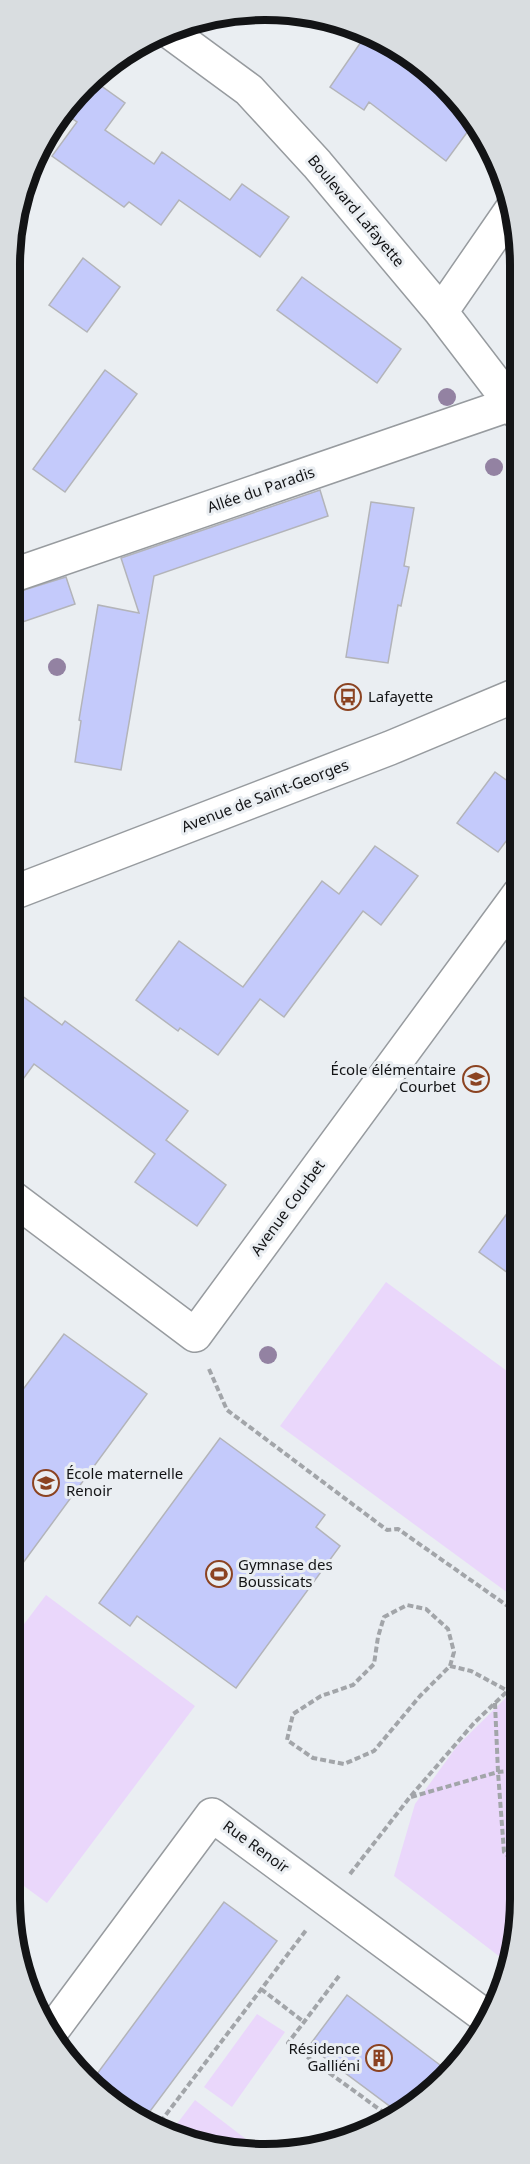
<svg xmlns="http://www.w3.org/2000/svg" width="530" height="2164" font-family="'Noto Sans',sans-serif">
  <style>
    .green { fill: #ead7fb }
    .building { fill: #c4cafb; stroke: #b3b4b9; stroke-width: 1.5 }
    .lines { fill: none; stroke-linecap: round; stroke-linejoin: round }
    .minor-casing { stroke: #979b9f; stroke-width: 36 }
    .major-casing { stroke: #979b9f; stroke-width: 36 }
    .path { stroke: #a2a5a9; stroke-width: 4; stroke-dasharray: 6 3; stroke-linecap: butt }
    .minor { stroke: #fff; stroke-width: 33 }
    .major { stroke: #fff; stroke-width: 33 }
    .tree { fill: #9382a2 }
    .labels { text-anchor: middle; stroke-width: 6; stroke-linejoin: round; paint-order: stroke }
    .street-label { font-size: 15px; fill: #131416; stroke: #eaeef2 }
    .poi-label { font-size: 15px; fill: #131416; stroke: #eaeef2; text-anchor: start }
    .rim { fill: none; stroke: #131416; stroke-width: 8 }
  </style>
  <rect width="100%" height="100%" fill="#eaeef2"/>
  <!-- green -->
  <path class="green" d="M386 1282 519 1380V1601L280 1426Z
    M46 1595 195 1706 47 1903 9 1875V1644Z
    M519 1685V1933L508 1963 394 1876 415 1804 457 1746Z
    M257 2014 285 2032 232 2107 204 2087Z
    M195 2100 264 2153 248 2154 170 2133Z"/>
  <!-- building -->
  <path class="building" d="M363 39 441 92 447 85 474 123 446 161 369 102 364 110 330 87Z
    M93 80 125 103 105 130 154 164 162 152 230 200 242 184 289 217 260 257 179 200 161 225 129 202 124 207 52 156 77 122 64 113Z
    M83 258 120 287 87 332 49 305Z
    M302 277 401 349 377 383 277 310Z
    M105 370 137 394 65 492 33 469Z
    M320 490 328 516 154 576 121 770 75 762 81 721 79 720 98 605 139 613 121 558Z
    M371 502 414 508 404 566 409 567 401 606 398 605 388 663 346 657Z
    M66 577 75 604 11 626V594Z
    M495 772 519 789V824L498 852 457 823Z
    M375 846 418 876 381 925 363 911 284 1017 260 999 218 1055 180 1028 178 1031 136 1000 179 941 243 987 322 881 339 894Z
    M10 987 62 1025 65 1021 188 1111 166 1140 226 1185 197 1226 135 1182 155 1154 34 1064 10 1097Z
    M519 1197V1281L479 1252Z
    M64 1334 147 1394 9 1582 10 1407Z
    M220 1438 325 1515 316 1527 340 1546 236 1688 137 1616 130 1626 99 1603Z
    M224 1902 277 1941 142 2122 91 2082Z
    M347 1995 448 2071 421 2102 399 2113 309 2046Z"/>
  <g class="lines">
    <defs>
      <path id="minor" d="M170 32 249 90 317 164 441 312 519 414
        M441 312 512 209
        M11 576 511 404
        M10 1196 195 1335 519 894
        M51 2032 212 1815 489 2019"/>
      <path id="major" d="M10 894 390 748 519 694"/>
    </defs>
    <!-- minor casing -->
    <use href="#minor" class="minor-casing"/>
    <!-- major casing -->
    <use href="#major" class="major-casing"/>
    <!-- path -->
    <path class="path" d="M209 1369 227 1410 387 1530 398 1529 519 1614
      M450 1666 454 1652 448 1629 426 1609 407 1605 384 1617 378 1637 374 1664 353 1685 321 1696 293 1714 287 1740 313 1758 344 1764 374 1751 420 1696 450 1666 471 1671 508 1691
      M495 1703 498 1772 504 1852 519 1867
      M411 1797 498 1772 519 1770
      M350 1874 410 1797 474 1723 519 1680
      M339 1976 288 2043 390 2117
      M261 1989 304 2022
      M155 2129 307 1929"/>
    <!-- minor -->
    <use href="#minor" class="minor"/>
    <!-- major -->
    <use href="#major" class="major"/>
  </g>
  <!-- trees -->
  <g class="tree">
    <circle cx="447" cy="397" r="9"/>
    <circle cx="494" cy="467" r="9"/>
    <circle cx="57" cy="667" r="9"/>
    <circle cx="268" cy="1355" r="9"/>
  </g>
  <!-- icons -->
  <defs>
    <symbol id="bus-ring" viewBox="-11 -11 22 22"><circle r="9.5" fill="#eaeef2" stroke="#8b4321" stroke-width="1.5"/><path d="M-5-6H5V4H4V6H2V4H-2V6H-4V4H-5ZM-3.5-4V0h7V-4ZM-3.5 1.2v1.5H-2V1.2ZM2 1.2v1.5H3.5V1.2Z" fill="#8b4321"/></symbol>
    <symbol id="school-ring" viewBox="-11 -11 22 22"><circle r="9.5" fill="#eaeef2" stroke="#8b4321" stroke-width="1.5"/><path d="M0-5L7-2L0 1L-7-2ZM-4 1L0 2.5L4 1V4Q0 6-4 4Z" fill="#8b4321"/></symbol>
    <symbol id="stadium-ring" viewBox="-11 -11 22 22"><circle r="9.5" fill="#eaeef2" stroke="#8b4321" stroke-width="1.5"/><path d="M0-5a6.5 5 0 1 0 0 10a6.5 5 0 1 0 0-10ZM-3.5-1.8h7v3.6h-7Z" fill="#8b4321"/></symbol>
    <symbol id="building-ring" viewBox="-11 -11 22 22"><circle r="9.5" fill="#eaeef2" stroke="#8b4321" stroke-width="1.5"/><path d="M-4-6H4V6H1V3H-1V6H-4ZM-2.5-4.3h1.7v1.8h-1.7ZM.8-4.3h1.7v1.8H.8ZM-2.5-1h1.7V.8h-1.7ZM.8-1h1.7V.8H.8Z" fill="#8b4321"/></symbol>
  </defs>
  <g fill-rule="evenodd">
    <use href="#bus-ring" x="333" y="682" width="30" height="30"/>
    <use href="#school-ring" x="461" y="1064" width="30" height="30"/>
    <use href="#school-ring" x="31" y="1468" width="30" height="30"/>
    <use href="#stadium-ring" x="204" y="1559" width="30" height="30"/>
    <use href="#building-ring" x="364" y="2043" width="30" height="30"/>
  </g>
  <g class="labels">
    <!-- street labels -->
    <g class="street-label">
      <text transform="translate(356 211) rotate(50)" y="5">Boulevard Lafayette</text>
      <text transform="translate(261 490) rotate(-19)" y="5">Allée du Paradis</text>
      <text transform="translate(265 796) rotate(-21)" y="5">Avenue de Saint-Georges</text>
      <text transform="translate(288 1208) rotate(-54)" y="5">Avenue Courbet</text>
      <text transform="translate(256 1847) rotate(36)" y="5">Rue Renoir</text>
    </g>
    <!-- poi labels -->
    <g class="poi-label">
      <text x="368" y="702">Lafayette</text>
      <text x="456" y="1075" text-anchor="end">École élémentaire<tspan x="456" dy="17">Courbet</tspan></text>
      <text x="66" y="1479">École maternelle<tspan x="66" dy="17">Renoir</tspan></text>
      <text x="238" y="1570">Gymnase des<tspan x="238" dy="17">Boussicats</tspan></text>
      <text x="360" y="2054" text-anchor="end">Résidence<tspan x="360" dy="17">Galliéni</tspan></text>
    </g>
  </g>
  <!-- crop -->
  <path d="M0 0H530V2164H0ZM265 20H265A245 245 0 0 1 510 265V1899A245 245 0 0 1 265 2144H265A245 245 0 0 1 20 1899V265A245 245 0 0 1 265 20Z" fill="#d9dde0" fill-rule="evenodd"/>
  <path class="rim" d="M265 20H265A245 245 0 0 1 510 265V1899A245 245 0 0 1 265 2144H265A245 245 0 0 1 20 1899V265A245 245 0 0 1 265 20Z"/>
</svg>
